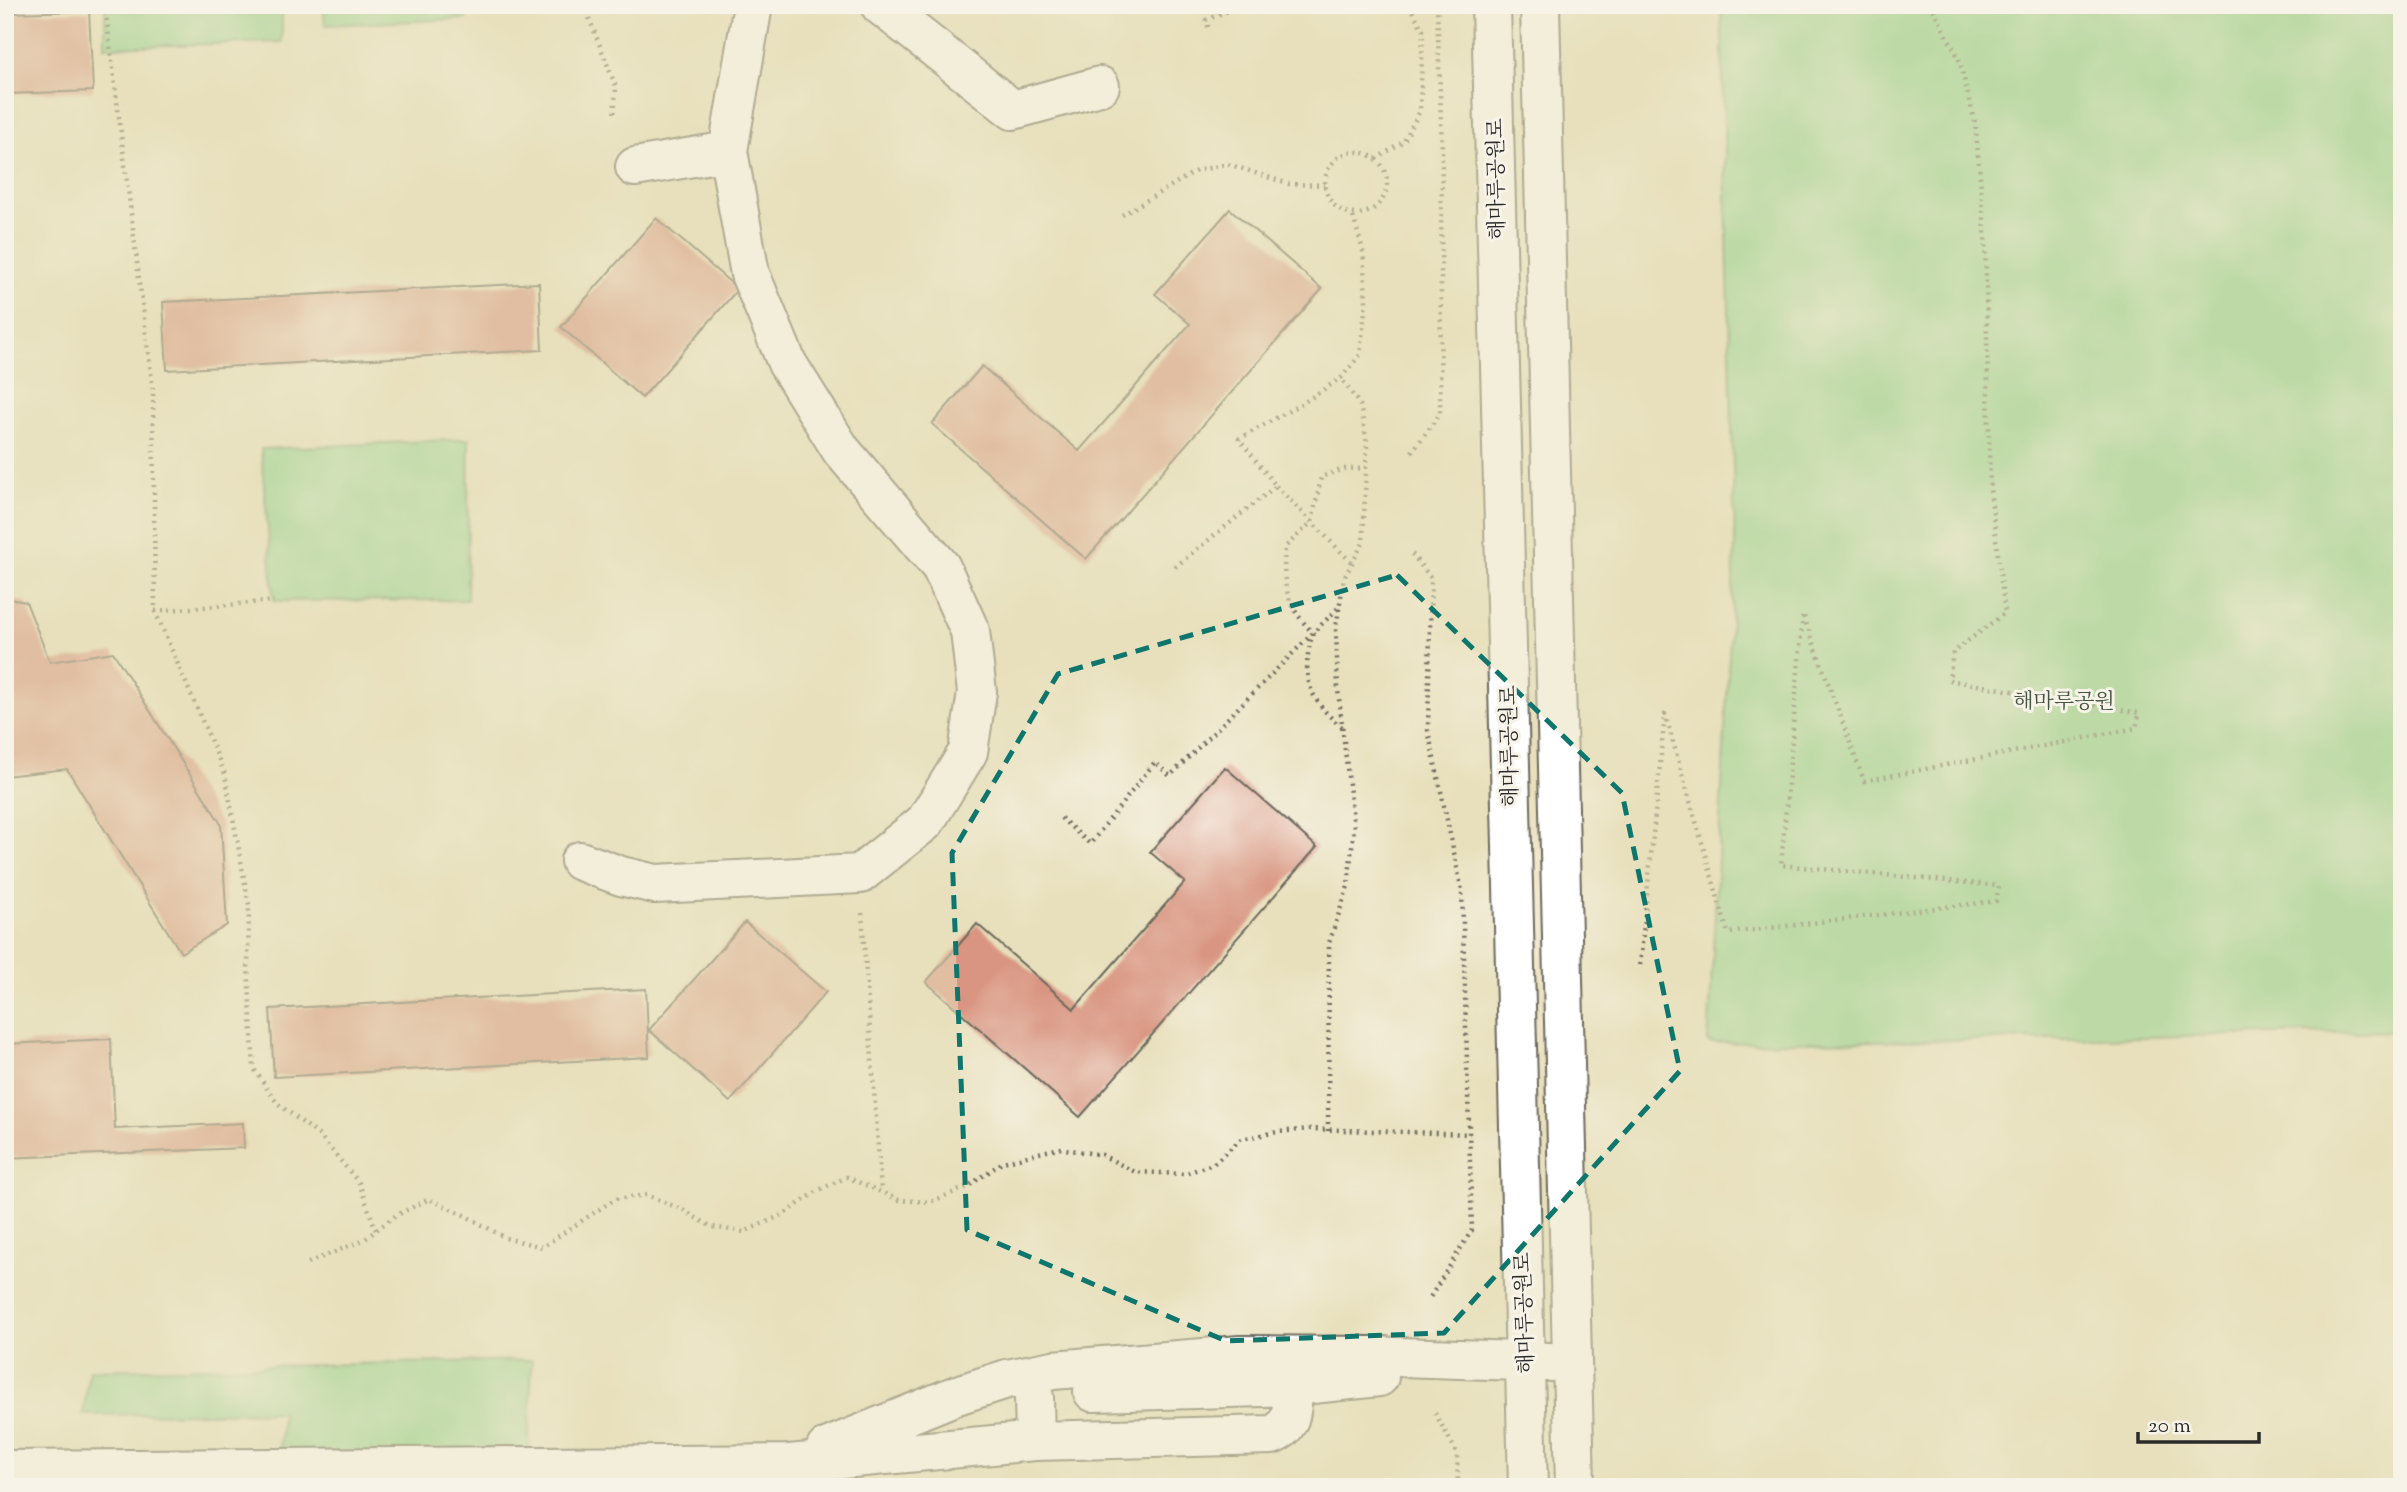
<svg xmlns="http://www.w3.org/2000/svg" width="2407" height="1492" font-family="'Sorts Mill Goudy','Noto Serif KR',serif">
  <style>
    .green { fill: #8bd28c; stroke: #5b7e5c; stroke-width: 2 }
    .building { fill: #d99581 }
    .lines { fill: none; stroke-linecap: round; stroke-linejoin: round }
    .minor-casing { stroke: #6d6a5e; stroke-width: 42 }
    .path { stroke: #6d6a5e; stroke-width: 4.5; stroke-dasharray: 2 5; stroke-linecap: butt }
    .minor { stroke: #fff; stroke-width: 38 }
    .marked { fill: none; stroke: #0f766e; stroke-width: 5; stroke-dasharray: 14 9; stroke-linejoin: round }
    .labels { text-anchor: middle; stroke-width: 6; stroke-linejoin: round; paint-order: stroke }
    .street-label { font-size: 21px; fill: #2b2b2b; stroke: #f7f3e8 }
    .park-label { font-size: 21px; fill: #435543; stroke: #f7f3e8 }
  </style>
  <rect width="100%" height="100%" fill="#f7f3e8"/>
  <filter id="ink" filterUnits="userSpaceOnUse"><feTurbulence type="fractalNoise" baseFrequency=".0143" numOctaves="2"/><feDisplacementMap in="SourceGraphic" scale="14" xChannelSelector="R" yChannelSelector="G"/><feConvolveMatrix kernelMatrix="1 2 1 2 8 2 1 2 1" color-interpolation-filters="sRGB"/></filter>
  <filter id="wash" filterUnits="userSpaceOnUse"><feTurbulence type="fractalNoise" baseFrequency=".00686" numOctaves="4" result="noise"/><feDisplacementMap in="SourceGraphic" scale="28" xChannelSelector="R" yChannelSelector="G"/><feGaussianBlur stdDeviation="1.57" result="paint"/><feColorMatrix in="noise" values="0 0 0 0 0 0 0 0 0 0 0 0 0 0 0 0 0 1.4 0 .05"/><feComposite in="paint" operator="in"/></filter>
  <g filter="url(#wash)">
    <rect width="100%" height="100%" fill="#e8e0bc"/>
    <!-- green -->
    <path class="green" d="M105 5H282V42L105 47Z
      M323 5H466V19L325 25Z
      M1721 5H2402V1031L2060 1039 1708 1043 1735 545Z
      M469 439 467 600 274 601 261 449Z
      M532 1360 528 1465 279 1468 282 1412 83 1415 89 1370Z"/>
    <g id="blocks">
      <!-- building -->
      <path class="building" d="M89 11 93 91 5 94V13Z
        M1230 209 1322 289 1086 559 932 424 982 366 1079 451 1190 324 1155 294Z
        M656 218 738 289 642 398 561 327Z
        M539 283 542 350 167 370 163 302Z
        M5 598 26 602 50 662 113 652 221 824 227 925 181 953 67 769 5 776Z
        M1225 767 1317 847 1080 1117 926 982 977 924 1074 1009 1185 882 1150 852Z
        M745 922 826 992 730 1102 649 1030Z
        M646 989 649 1057 274 1077 270 1009Z
        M111 1039 115 1129 243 1123 244 1148 5 1158V1044Z"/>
    </g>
  </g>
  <g filter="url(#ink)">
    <use href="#blocks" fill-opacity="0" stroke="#6d6a5e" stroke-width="2"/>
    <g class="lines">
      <defs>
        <path id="minor" d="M880 5 1013 110 1100 86
          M1491 5 1528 1487
          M1540 5 1575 1487
          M635 167 728 151
          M580 861 621 876 655 884 860 874 925 822 968 752 977 692 970 631 941 567 841 450 787 363 750 274 728 151 753 5
          M1093 1392 1293 1386 1379 1377
          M1034 1397 1035 1441
          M826 1448 957 1395 1007 1379 1053 1370 1241 1355 1370 1356 1550 1362
          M5 1470 789 1464 1035 1441 1272 1435C1294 1426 1292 1407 1293 1386"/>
      </defs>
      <!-- minor casing -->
      <use href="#minor" class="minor-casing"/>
      <!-- path -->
      <path class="path" d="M105 5 153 390 155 611 225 774 249 905 248 968 254 1069 277 1103 320 1136 359 1183 376 1230
        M584 5 616 87 614 117
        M1208 27 1206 20 1243 5
        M1325 183a31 31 0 1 1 62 0a31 31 0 1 1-62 0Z
        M1376 159 1404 141 1420 111 1423 30 1410 7 1406 5
        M1122 215 1196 171 1228 164 1289 184 1326 185
        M1412 452 1440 414 1442 151 1437 5
        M1276 486 1352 563
        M1412 554 1431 578 1428 730 1462 891 1472 1230 1429 1299
        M1175 567 1276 486 1239 439 1303 403 1341 378 1360 355 1366 302 1363 250 1352 213
        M155 611 274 601
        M1342 727C1308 700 1300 675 1313 633 1286 605 1282 586 1285 547L1312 522 1321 477 1343 469 1366 468
        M1061 818 1090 844 1155 762 1170 776 1338 608
        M862 913 881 1191
        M1640 965 1665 714 1728 933 1996 901 1999 886 1781 865 1803 614 1864 781 2136 728 2139 713 1949 680 1953 652 2005 613 1990 489 1985 231 1975 122 1959 59 1931 5
        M1328 1131 1329 943 1348 886 1354 827 1338 690 1336 628 1344 578 1363 543 1367 443 1360 405 1341 378
        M308 1263 364 1240 393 1217 429 1199 466 1216 506 1238 542 1247 615 1199 647 1195 681 1209 712 1227 744 1232 784 1214 819 1190 847 1177 899 1200 930 1202 967 1187 1003 1162 1059 1148 1102 1155 1135 1172 1184 1174 1213 1164 1241 1139 1277 1132 1309 1129 1470 1134
        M1435 1413 1457 1453 1458 1487"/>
      <!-- minor -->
      <use href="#minor" class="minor"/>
    </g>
  </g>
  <!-- marked area -->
  <path d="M0 0H2407V1492H0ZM1397 575 1622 793 1680 1071 1444 1333 1226 1341 967 1230 952 853 1058 674Z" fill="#e8e0bc" fill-opacity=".55" fill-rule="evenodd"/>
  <path class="marked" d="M1397 575 1622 793 1680 1071 1444 1333 1226 1341 967 1230 952 853 1058 674Z"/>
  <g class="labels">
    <!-- street labels -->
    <g class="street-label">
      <text transform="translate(1496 179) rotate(-91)" y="7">해마루공원로</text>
      <text transform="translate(1509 746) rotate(-91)" y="7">해마루공원로</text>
      <text transform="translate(1524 1313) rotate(-92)" y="7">해마루공원로</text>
    </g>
    <!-- park labels -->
    <g class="park-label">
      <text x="2064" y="708">해마루공원</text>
    </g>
  </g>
  <!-- margin -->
  <rect width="2407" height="1492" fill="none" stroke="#f7f3e8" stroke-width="28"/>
  <!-- scale -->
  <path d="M2138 1432v10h121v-10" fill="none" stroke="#2b2b2b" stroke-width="3.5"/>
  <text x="2148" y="1432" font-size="21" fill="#2b2b2b" stroke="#f7f3e8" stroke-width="5" paint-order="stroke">20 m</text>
</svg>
